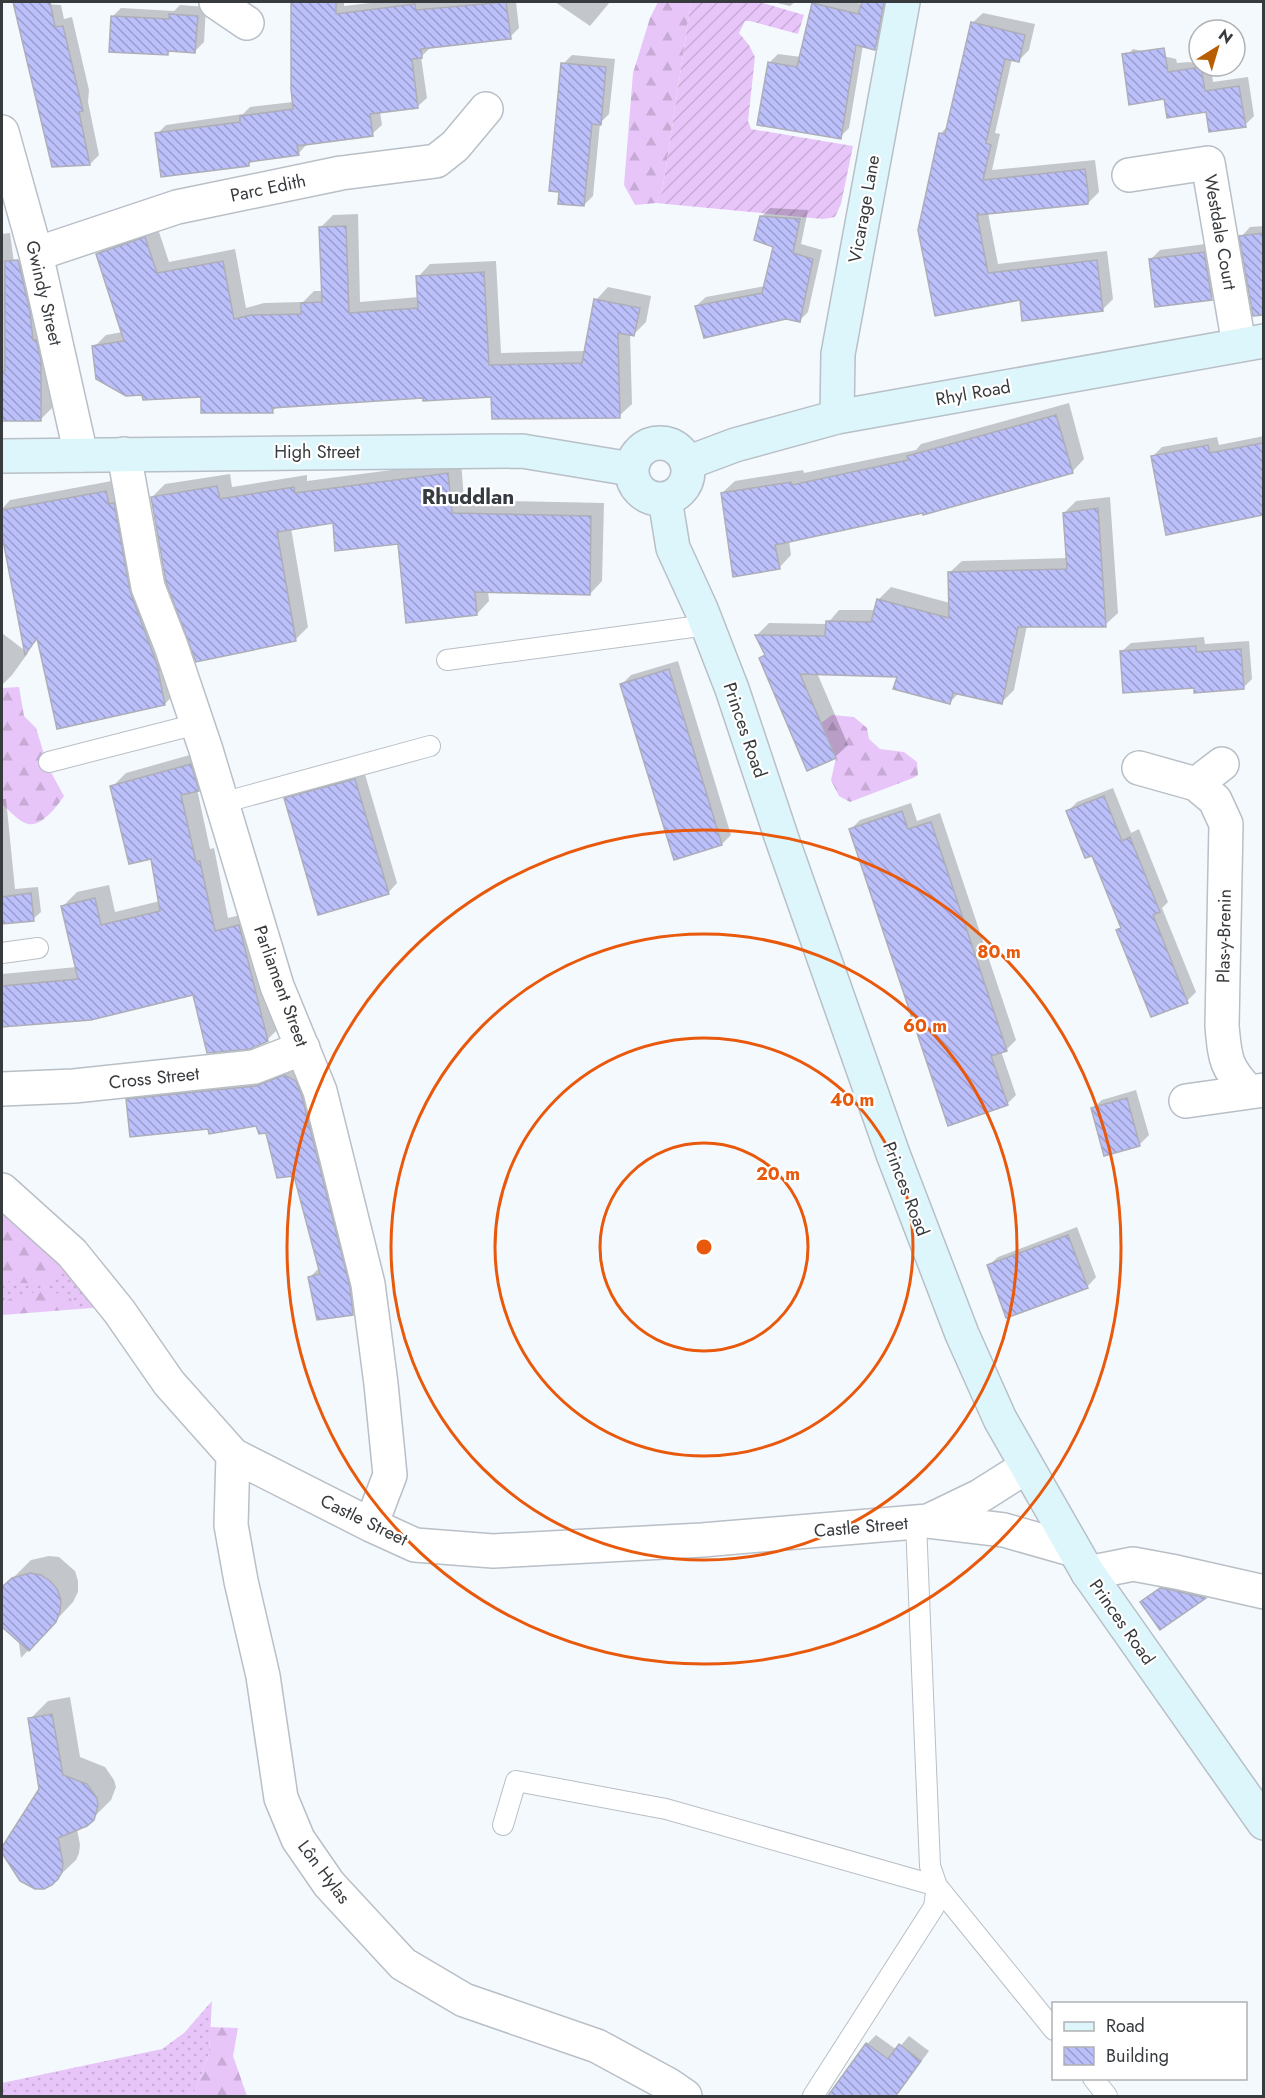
<svg xmlns="http://www.w3.org/2000/svg" width="1265" height="2098" font-family="Jost,sans-serif">
  <style>
    .grass { fill: url(#grass-dots) }
    .forest { fill: url(#forest-firs) }
    .garden { fill: url(#garden-furrows) }
    .shadow { fill: #0003 }
    .building { fill: url(#building-back-hatch); stroke: #adaeb7; stroke-width: 1.5 }
    .lines { fill: none; stroke-linecap: round; stroke-linejoin: round }
    .lane-casing { stroke: #b8bfc6; stroke-width: 22 }
    .street-casing { stroke: #b8bfc6; stroke-width: 36 }
    .secondary-casing { stroke: #b8bfc6; stroke-width: 36 }
    .lane { stroke: #fff; stroke-width: 20 }
    .street { stroke: #fff; stroke-width: 33 }
    .secondary { stroke: #ddf6fc; stroke-width: 33 }
    .ring { fill: none; stroke: #e8590c; stroke-width: 3 }
    .labels { text-anchor: middle; stroke-width: 4.5; stroke-linejoin: round; paint-order: stroke }
    .street-label { font-size: 18px; fill: #383b3e; stroke: #fff }
    .quarter-label { font-size: 21px; font-weight: bold; fill: #353b41; stroke: #fff }
    .centre { fill: #e8590c; stroke: #fff; stroke-width: 3 }
    .ring-label { font-size: 18px; text-anchor: middle; font-weight: bold; fill: #e8590c; stroke: #fff; stroke-width: 4.5; stroke-linejoin: round; paint-order: stroke }
  </style>
  <defs>
    <pattern id="grass-dots" width="8" height="8" patternUnits="userSpaceOnUse" patternTransform="scale(1.5)"><rect width="8" height="8" fill="#e8c5f8"/><path d="M2 2h.1M6 6h.1" fill="none" stroke="#c8aad6" stroke-width="1.8" stroke-linecap="round"/></pattern>
    <pattern id="forest-firs" width="22" height="20" patternUnits="userSpaceOnUse" patternTransform="scale(1.5)"><rect width="22" height="20" fill="#e8c5f8"/><path d="M5 1l3.5 6h-7zM16 11l3.5 6h-7z" fill="#c8aad6"/></pattern>
    <pattern id="garden-furrows" width="10" height="10" patternUnits="userSpaceOnUse" patternTransform="scale(1.5)"><rect width="10" height="10" fill="#e8c5f8"/><path d="M-1 1l2-2M0 10L10 0M9 11l2-2" fill="none" stroke="#c8aad6"/></pattern>
    <pattern id="building-back-hatch" width="6" height="6" patternUnits="userSpaceOnUse" patternTransform="scale(1.5)"><rect width="6" height="6" fill="#bcc0fa"/><path d="M-1 5l2 2M0 0l6 6M5-1l2 2" fill="none" stroke="#9a9dcc"/></pattern>
  </defs>
  <rect width="100%" height="100%" fill="#f4f9fe"/>
  <!-- grass -->
  <path class="grass" d="M64 1261 105 1307 79 1309 68 1295 9 1299 2 1304V1281Z
    M212 2001 209 2054 193 2096H2V2083L162 2049 184 2033Z"/>
  <!-- forest -->
  <path class="forest" d="M658 2H691L662 193 656 203 635 205 624 185 633 73 650 18Z
    M19 687 24 716 36 728 48 767 64 796C58 805 42 827 28 824 19 822 9 810 2 804V688Z
    M832 715 854 717 867 728 869 739 880 749 904 752 917 762 918 775 913 778 850 802 839 796 831 780 836 758 821 723Z
    M14 1212 64 1261C59 1293 25 1282 2 1281V1213Z
    M40 1291 68 1295 79 1309 2 1315V1304L9 1299Z
    M210 2027 238 2028 233 2056 247 2096H193L209 2054Z"/>
  <!-- garden -->
  <path class="garden" d="M691 2H759L804 15 798 34 750 21H745L739 33 749 45 755 57 748 121 751 129 853 146 841 204 835 217 823 219 656 203 662 193Z"/>
  <!-- shadow -->
  <path class="shadow" d="M293 2H344V6L379 2H516L519 28 510 37 431 47 421 57 427 98 417 107 380 112 382 125 372 134 307 144 298 154 253 160 248 164 157 134 166 125 243 114 250 107 293 102Z
    M555 2H610L590 26Z
    M773 2H795L790 6Z
    M816 2H852L862 4 863 2H891L884 39 875 48 863 45 849 128 840 137 769 63 778 54 801 57Z
    M26 3 61 5 64 19 72 17 89 90 88 102 99 155 90 164Z
    M180 5 206 7 204 42 195 51 172 50 167 54 112 17 121 8 174 11Z
    M983 13 1035 24 1029 50 1018 61 1012 59 995 133 1000 134 992 170 1095 160 1099 192 1089 202 988 213 998 264 1107 251 1113 299 1102 310 1021 298 936 314 940 134 949 125 972 23Z
    M1133 49 1176 59 1177 63 1189 62 1199 64V66L1211 67 1213 82 1248 77 1254 116 1245 125 1207 110 1165 98 1124 58Z
    M572 55 615 59 609 114 600 123 593 196 584 205 563 64Z
    M770 208 808 210 801 244 822 250 808 312 799 321 696 306 706 297 765 286 775 246 761 217Z
    M358 214 360 302 419 297 418 277 430 264 496 261 501 353 585 351 596 300 608 287 651 296 646 322 634 334H630L632 404 619 416 492 396 424 397 278 406 272 412 202 395 144 394 94 347 106 335 123 332 98 254 110 242 157 226 169 262 235 249 246 308 264 303 303 302 314 291H323L321 227 333 215Z
    M1264 226V279L1249 281 1241 237 1250 227Z
    M10 233 14 263 27 261 57 403 41 419H2V234Z
    M1213 243 1221 289 1212 298 1151 259 1160 250Z
    M1069 403 1084 459 1072 472 924 511 789 540 791 555 779 568 722 493 735 481 803 470 804 473 916 450 921 444Z
    M1264 436V514L1167 533 1153 456 1162 447 1217 437 1219 445Z
    M461 461 464 500 604 503 602 581 590 594 488 591 489 601 477 614 399 542 335 521 291 528 308 627 295 640 152 497 165 484 230 474 232 487 307 475V481Z
    M117 480 176 692 165 704 39 638 26 651 2 527V509L10 500Z
    M1110 497 1118 613 1105 625H1027L1014 690 1002 702 959 693 950 702 899 676 817 673 848 745 835 757 808 769 761 658 766 654 757 635 769 623 827 624 839 610H876L878 600 891 587 950 603 949 573 962 561 1067 558 1064 513 1076 501Z
    M2 633 28 653 12 675 2 685Z
    M1204 637 1205 644 1249 641 1252 679 1243 688 1121 652 1131 643Z
    M678 661 731 835 722 844 622 684 631 675Z
    M204 751 212 775 197 789 210 849 214 848 228 918 253 912 281 1026 267 1040 194 993 91 1018 2 1026V974L77 967 63 906 77 892 109 885 115 912 160 901 152 858 112 787 126 773Z
    M364 771 397 883 388 893 286 799 295 790Z
    M1113 788 1131 833 1139 829 1168 902 1162 908 1196 992 1187 1001 1117 930 1122 926 1093 854 1068 811 1077 802Z
    M2 799H6L15 889 38 887 41 912 33 919 2 923Z
    M911 803 917 821 940 813 1016 1040 1007 1049 1001 1051 1016 1095 1007 1104 851 829 860 820Z
    M294 1067 304 1072 362 1305 352 1314 310 1277 319 1268 295 1174 267 1131 257 1125 209 1127 127 1100 136 1091Z
    M1136 1090 1149 1135 1140 1144 1105 1154 1092 1109 1102 1100Z
    M1077 1227 1096 1277 1087 1287 988 1266 998 1257Z
    M49 1556 59 1557 75 1571 78 1581V1592L73 1602 21 1658 16 1622 2 1625V1593L5 1586 31 1560Z
    M1170 1580 1213 1589 1205 1597 1161 1628 1142 1602Z
    M70 1697 80 1757 105 1767 114 1780 116 1787 111 1800 86 1825 77 1829 80 1845 79 1853 76 1860 57 1878 21 1880 2 1850 40 1789 30 1719 48 1701Z
    M876 2035 897 2050 909 2036 929 2051 896 2096H829L867 2044Z"/>
  <!-- building -->
  <path class="building" d="M13 2H50L55 27 63 26 83 111 79 112 90 165 52 167Z
    M291 2H336V14L415 4 416 10 506 2 511 39 421 49 422 58 412 59 418 108 370 114 373 136 297 146 299 155 249 162V166L161 177 155 133 240 122V116L293 109 291 89Z
    M862 2H884L875 50 856 45 841 139 757 125 768 62 797 67 812 3 858 14Z
    M169 14 198 16 195 53 168 51V55L109 52 111 16 169 19Z
    M971 22 1025 35 1019 62 1005 59 986 143 991 145 983 180 1085 169 1088 191V204L977 215 988 273 1097 260 1103 311 1022 321 1020 300 935 316 918 230 939 133 945 134Z
    M1164 48 1168 72 1201 67 1205 91 1239 86 1246 127 1209 132 1206 112 1167 118 1164 99 1129 105 1122 54Z
    M561 63 606 67 601 125 592 124 584 206 558 204 559 192 549 191Z
    M760 216 800 219 793 253 813 259 800 322 786 319 704 338 695 306 762 293 773 247 754 240Z
    M346 226 349 313 418 308 416 276 484 272 489 365 582 363 594 299 640 308 634 336 618 333 620 418 492 419 491 397 423 401V398L272 408 273 413H201V397L143 400 142 395 126 396 96 379 92 346 124 341 96 254 145 237 157 273 223 261 234 319 251 315 301 314V303L322 302 319 227Z
    M1263 233V315L1253 316 1239 236Z
    M1204 252 1212 300 1155 307 1149 259Z
    M18 260 30 312 33 340H36L41 360V421H2V371H5V261Z
    M1056 415 1073 473 923 515V513L775 545 780 569 733 577 721 493 791 482 792 485 908 460 907 456Z
    M1263 443V515L1166 535 1151 456 1208 445 1210 453Z
    M448 473 452 513 591 516 590 595 475 592 477 615 406 623 398 544 335 551 333 523 277 532 296 641 196 662 166 582 151 497 217 486 220 499 294 487 295 493Z
    M106 491 109 504 114 503 130 591 159 670H158L165 705 57 729 37 638 25 655 2 535V510Z
    M1098 508 1106 627H1018L1002 704 953 693 950 704 893 689 897 677 800 674 836 758 807 771 759 658 765 655 755 635 825 636 826 621 871 622 877 599 949 618 948 572 1067 569 1063 513Z
    M1196 646V652L1241 649 1244 689 1194 693V688L1123 693 1120 651Z
    M669 669 722 845 674 860 620 684Z
    M191 764 199 791 181 795 196 862 200 861 215 931 239 925 268 1041 250 1049 207 1053 193 995 91 1020 2 1027V986L78 979 61 906 95 898 101 925 160 911 151 859 129 864 110 786Z
    M355 779 389 894 318 915 284 798Z
    M1104 796 1122 841 1130 837 1160 912 1153 915 1188 1003 1151 1017 1116 930 1121 928 1092 856 1085 858 1066 811Z
    M902 811 908 829 931 822 1007 1051 991 1056 1008 1105 948 1126 849 829Z
    M31 893 34 921 2 924V897Z
    M284 1075 296 1081 302 1097 350 1287 353 1315 317 1320 308 1277 320 1274 294 1176 277 1178 266 1133 259 1134 256 1126 209 1134 208 1129 130 1137 126 1099 256 1086Z
    M1127 1098 1140 1146 1104 1156 1091 1108Z
    M1068 1235 1088 1288 1006 1318 987 1265Z
    M30 1573 41 1575 50 1581 57 1589 61 1600 60 1611 56 1622 29 1651 2 1627V1587L12 1578Z
    M1160 1588 1172 1590 1206 1598 1160 1630 1140 1602Z
    M52 1714 63 1775 87 1784 97 1798 98 1806 94 1820 87 1826 58 1838 63 1863 62 1872 58 1879 52 1885 44 1889H35L20 1881 2 1853V1847L39 1789 28 1718Z
    M866 2043 888 2059 899 2044 921 2061 895 2097H827Z"/>
  <g class="lines">
    <defs>
      <path id="lane" d="M447 660 707 625
        M49 762 197 724
        M222 803 430 746
        M2 953 38 948
        M916 1523 930 1866 937 1886 1054 2030
        M503 1825 516 1781 666 1809 937 1886 934 1907 813 2096
        M1093 2078 1107 2096"/>
      <path id="street" d="M216 2 247 23
        M2 132 36 254 81 455
        M1129 175 1208 163 1239 345
        M36 254 177 207 341 173 436 161 455 146 486 109
        M124 454 148 587 171 646 206 750 277 986 320 1091 368 1284 381 1384 390 1475 371 1525
        M1139 768 1196 784 1222 764
        M1196 784 1215 800 1226 824 1222 1026C1225 1058 1225 1067 1248 1091
        M2 1089 74 1086 254 1067 303 1048
        M1186 1101 1264 1090
        M2 1190 72 1253 119 1311 169 1383 233 1455 371 1525 415 1545 493 1551 702 1540 928 1521 1004 1530 1074 1550
        M233 1455 231 1525 241 1581 263 1676 281 1798 298 1839 329 1884 403 1964 464 2000 597 2046 669 2085 685 2096
        M928 1521 980 1496 1026 1467
        M1088 1573 1133 1564 1176 1572 1264 1592"/>
      <path id="secondary" d="M837 417 838 354 903 2
        M632 471a28 28 0 1 1 56 0a28 28 0 1 1-56 0Z
        M2 456 522 451 631 469
        M687 463 735 445 837 417 1264 341
        M665 499 673 548 701 609 732 689 782 839 893 1154 962 1334 1000 1419 1088 1573 1264 1823"/>
    </defs>
    <!-- lane casing -->
    <use href="#lane" class="lane-casing"/>
    <!-- street casing -->
    <use href="#street" class="street-casing"/>
    <!-- secondary casing -->
    <use href="#secondary" class="secondary-casing"/>
    <!-- lane -->
    <use href="#lane" class="lane"/>
    <!-- street -->
    <use href="#street" class="street"/>
    <!-- secondary -->
    <use href="#secondary" class="secondary"/>
  </g>
  <!-- distance rings -->
  <g class="ring">
    <circle cx="704" cy="1247" r="104"/>
    <circle cx="704" cy="1247" r="209"/>
    <circle cx="704" cy="1247" r="313"/>
    <circle cx="704" cy="1247" r="417"/>
  </g>
  <g class="labels">
    <!-- street labels -->
    <g class="street-label">
      <text transform="translate(268 188) rotate(-12)" y="6">Parc Edith</text>
      <text transform="translate(864 209) rotate(-80)" y="6">Vicarage Lane</text>
      <text transform="translate(1220 232) rotate(80)" y="6">Westdale Court</text>
      <text transform="translate(44 293) rotate(77)" y="6">Gwindy Street</text>
      <text transform="translate(973 393) rotate(-10)" y="6">Rhyl Road</text>
      <text x="317" y="458">High Street</text>
      <text transform="translate(745 730) rotate(71)" y="6">Princes Road</text>
      <text transform="translate(1224 936) rotate(-89)" y="6">Plas-y-Brenin</text>
      <text transform="translate(281 986) rotate(70)" y="6">Parliament Street</text>
      <text transform="translate(154 1078) rotate(-6)" y="6">Cross Street</text>
      <text transform="translate(906 1189) rotate(69)" y="6">Princes Road</text>
      <text transform="translate(364 1520) rotate(26)" y="6">Castle Street</text>
      <text transform="translate(861 1527) rotate(-5)" y="6">Castle Street</text>
      <text transform="translate(1122 1622) rotate(55)" y="6">Princes Road</text>
      <text transform="translate(324 1872) rotate(53)" y="6">Lôn Hylas</text>
    </g>
    <!-- quarter labels -->
    <g class="quarter-label">
      <text x="468" y="504">Rhuddlan</text>
    </g>
  </g>
  <circle cx="704" cy="1247" r="9" class="centre"/>
  <g class="ring-label">
    <text x="999" y="958">80 m</text>
    <text x="925" y="1032">60 m</text>
    <text x="852" y="1106">40 m</text>
    <text x="778" y="1180">20 m</text>
  </g>
  <!-- border -->
  <rect width="1265" height="2098" fill="none" stroke="#383b3e" stroke-width="6"/>
  <!-- legend -->
  <rect x="1052" y="2002" width="195" height="78" fill="#ffffff" stroke="#afb1b2" stroke-width="1.5"/>
  <rect x="1064" y="2022" width="30" height="9" fill="#ddf6fc" stroke="#afb1b2" stroke-width="1.5"/>
  <text x="1106" y="2032" font-size="18" fill="#383b3e">Road</text>
  <rect x="1064" y="2047" width="30" height="18" fill="url(#building-back-hatch)" stroke="#afb1b2" stroke-width="1.5"/>
  <text x="1106" y="2062" font-size="18" fill="#383b3e">Building</text>
  <!-- north arrow -->
  <g transform="translate(1217 48) rotate(37)"><circle r="28" fill="#ffffff" stroke="#afb1b2" stroke-width="1.5"/>
  <path d="M0-4.5L10 22L0 15L-10 22Z" fill="#b85d00"/>
  <text y="-9" font-size="16" font-weight="bold" text-anchor="middle" fill="#383b3e">N</text>
  </g>
</svg>
